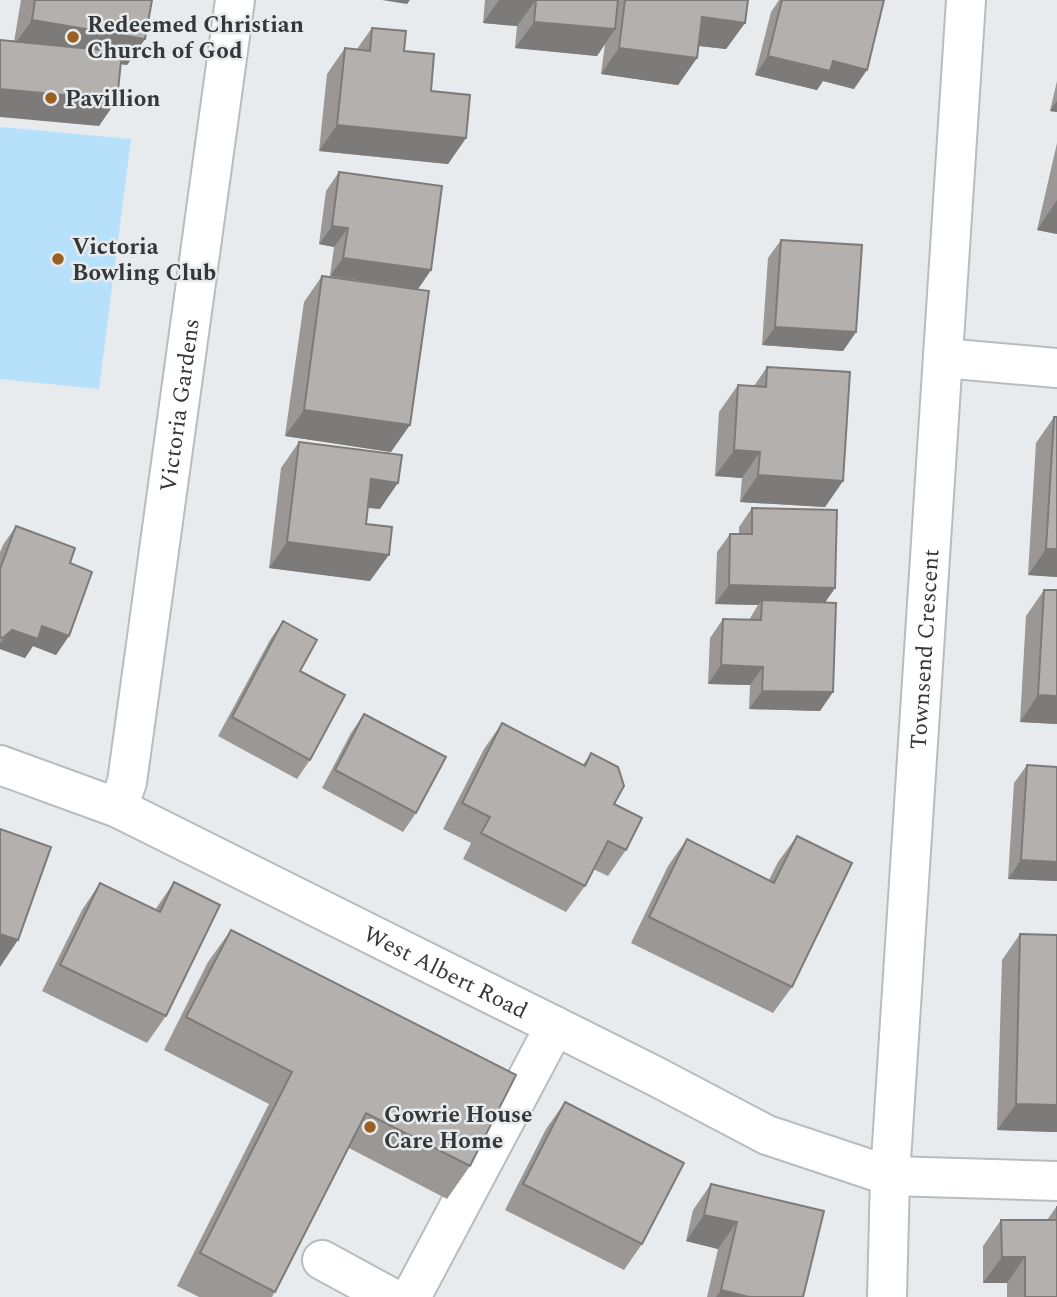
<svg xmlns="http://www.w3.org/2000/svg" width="1057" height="1297" font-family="Spectral,serif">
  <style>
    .green { fill: #b7e0fb }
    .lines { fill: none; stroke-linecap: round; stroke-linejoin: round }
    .minor-casing { stroke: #b8bcbe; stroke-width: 42 }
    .minor { stroke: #fff; stroke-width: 38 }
    .wall { fill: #9a9795 }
    .shaded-wall { fill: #7d7b79 }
    .building { fill: #b3b0ad; stroke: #7d7b79; stroke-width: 2 }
    .poi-dot { fill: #9b5f22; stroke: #e7ebed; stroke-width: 2.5 }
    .labels { text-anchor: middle; stroke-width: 5; stroke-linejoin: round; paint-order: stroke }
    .poi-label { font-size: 23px; font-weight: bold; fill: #353738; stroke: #e7ebed; text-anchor: start }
    .street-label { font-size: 23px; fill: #353738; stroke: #e7ebed }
  </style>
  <rect width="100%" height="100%" fill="#e7ebed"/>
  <!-- green -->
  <path class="green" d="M0 127 131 139 99 389 0 379Z"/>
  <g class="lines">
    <defs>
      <g id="minor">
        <path d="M943 358 1057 368"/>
        <path id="s1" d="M0 765 118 808 655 1076 767 1135 890 1176 1057 1181"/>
        <path id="s2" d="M118 808 127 782 235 0"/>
        <path d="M322 1260 390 1297"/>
        <path d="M411 1297 555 1026"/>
        <path id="s3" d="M887 1297 890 1176 966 0"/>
      </g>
    </defs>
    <!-- minor casing -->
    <use href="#minor" class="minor-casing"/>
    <!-- minor -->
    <use href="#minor" class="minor"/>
  </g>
  <!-- wall -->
  <path class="wall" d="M21 0H152L145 39 127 65 121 64 99 126 14 42Z
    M485 0H748L745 23 726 49 698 46 697 58 678 85 601 74 605 44 597 56 515 48 517 26 483 23Z
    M779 0H884L854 89 823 81 817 90 755 75 771 12Z
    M372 28 404 51 431 91 466 138 448 164 319 151 327 74 345 48 357 49Z
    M1057 81V112L1050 111Z
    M1057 143V234L1037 230Z
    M339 172 431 270 418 289 330 276 334 247 319 244 326 191Z
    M781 240 856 332 843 351 762 345 768 258Z
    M322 276 391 452 285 436 304 302Z
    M767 367 843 481 825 507 740 502 742 478 715 476 719 412 738 385 754 386Z
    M1054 417H1057V577L1028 575 1036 443Z
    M299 442 380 509 368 508 366 524 370 581 269 568 281 468Z
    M752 508 835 588 825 602 833 692 820 711 749 709 750 685 708 684 710 638 723 619 749 620 758 605 715 604 717 552 730 534H739V527Z
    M16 526 70 563 69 636 56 655 33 646 25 658 0 649V552L3 545Z
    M1044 590 1057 724 1020 722 1026 616Z
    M283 621 300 671 310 760 297 779 218 736 270 640Z
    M364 714 416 813 403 832 322 788 351 733Z
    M502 723 583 765 591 753 614 804 626 850 608 876 593 869 585 886 566 912 463 859 471 843 443 829 484 749Z
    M1027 765 1057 767V881L1008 879 1014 783Z
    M797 836 792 987 773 1013 631 943 668 866 687 839 769 880 778 862Z
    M174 882 166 1016 147 1043 42 991 82 910 100 883 155 910Z
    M231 930 470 1166 447 1199 349 1148 272 1297H199L177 1286 269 1104 164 1050 208 962Z
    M1020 934 1057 935V1132L997 1130 1002 960Z
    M565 1102 642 1244 624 1270 505 1210 546 1129Z
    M711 1184 803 1297H707L718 1249 686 1241 693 1210Z
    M1057 1206V1297H1007V1283H983V1246L1001 1220H1047Z"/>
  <!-- shaded-wall -->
  <path class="shaded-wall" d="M382 0H410L407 4Z
    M499 0H536L517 26 483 23Z
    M702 17 745 23 726 49 683 44Z
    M32 20 145 39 127 65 13 47Z
    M534 22 615 29 597 56 515 48Z
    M619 48 697 58 678 85 601 74Z
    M768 56 833 61 867 70 854 89 823 81 817 90 755 75Z
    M0 89 117 100 99 126 0 117Z
    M1057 101V112L1050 111Z
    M337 125 466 138 448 164 319 151Z
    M1057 200V234L1037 230Z
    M332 226 348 228 334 247 319 244Z
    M343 258 431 270 418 289 330 276Z
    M775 327 856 332 843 351 762 345Z
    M304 410 410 425 391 452 285 436Z
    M734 450 760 452 742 478 715 476Z
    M758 475 843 481 825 507 740 502Z
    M371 479 398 483 380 509 353 506Z
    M287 542 389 555 370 581 269 568Z
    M1046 549H1057V577L1028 575Z
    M729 585 835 588 822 607 762 600 758 605 715 604Z
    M42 626 69 636 56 655 33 646 25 658 0 649V643L12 630Z
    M721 665 763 667 750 685 708 684Z
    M762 691 833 692 820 711 749 709Z
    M1038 695 1057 696V724L1020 722Z
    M1021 860 1057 862V881L1008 879Z
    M0 934 18 940 0 967Z
    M1016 1104 1057 1105V1132L997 1130Z
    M704 1215 737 1222 718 1249 686 1241Z
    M1002 1257H1025L1007 1283H983Z
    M721 1290 749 1297H716Z"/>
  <!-- building -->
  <path class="building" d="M35 0H152L145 39 32 20Z
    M534 0H618L615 29 534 22 536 0Z
    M625 0H748L745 23 702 17 697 58 619 48Z
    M782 0H884L867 70 833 61 830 71 768 56Z
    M372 28 406 31 404 51 434 54 431 91 470 95 466 138 337 125 345 48 370 51Z
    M0 40 122 52 117 100 0 89Z
    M339 172 442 186 431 270 343 258 348 228 332 226Z
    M781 240 862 245 856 332 775 327Z
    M322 276 429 291 410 425 304 410Z
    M767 367 850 372 843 481 758 475 760 452 734 450 738 385 766 387Z
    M1054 417H1057V549H1046Z
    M299 442 402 455 398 483 371 479 366 524 392 527 389 555 287 542Z
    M752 508 837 510 835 588 729 585 730 534H752Z
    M16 526 75 548 70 563 92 572 69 636 42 626 38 639 12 630 3 638 0 637V569Z
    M1044 590H1057V696L1038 695Z
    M762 600 836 603 833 692 762 691 763 667 721 665 723 619 761 620Z
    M283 621 317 640 300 671 345 695 310 760 232 717Z
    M364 714 446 757 416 813 335 770Z
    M502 723 585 766 591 753 618 767 624 786 614 804 642 818 626 850 608 841 585 886 481 833 490 817 462 803Z
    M1027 765 1057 767V862L1021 860Z
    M0 829 51 847 18 940 0 934Z
    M797 836 852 863 792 987 649 917 687 839 774 883Z
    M174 882 220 905 166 1016 60 965 100 883 160 912Z
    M231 930 516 1075 470 1166 366 1113 275 1292 200 1253 292 1072 186 1017Z
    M1020 934 1057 935V1105L1016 1104Z
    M565 1102 684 1163 642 1244 523 1184Z
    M711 1184 824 1211 803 1297H749L721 1290 737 1222 704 1215Z
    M1057 1206V1297H1025V1257H1002L1001 1220H1057Z"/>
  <!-- markers -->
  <g class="poi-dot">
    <circle cx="73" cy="37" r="7"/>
    <circle cx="51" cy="98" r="7"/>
    <circle cx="58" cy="259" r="7"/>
    <circle cx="370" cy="1127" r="7"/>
  </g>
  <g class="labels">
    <!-- poi labels -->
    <g class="poi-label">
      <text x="87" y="32">Redeemed Christian<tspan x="87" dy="26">Church of God</tspan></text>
      <text x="65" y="106">Pavillion</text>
      <text x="72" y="254">Victoria<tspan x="72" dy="26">Bowling Club</tspan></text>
      <text x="384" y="1122">Gowrie House<tspan x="384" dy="26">Care Home</tspan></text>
    </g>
    <!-- street labels -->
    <g class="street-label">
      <text dy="8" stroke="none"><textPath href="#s2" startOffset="408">Victoria Gardens</textPath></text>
      <text dy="8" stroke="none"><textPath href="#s3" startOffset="649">Townsend Crescent</textPath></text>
      <text dy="8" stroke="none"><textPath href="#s1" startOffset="492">West Albert Road</textPath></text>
    </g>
  </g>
</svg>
